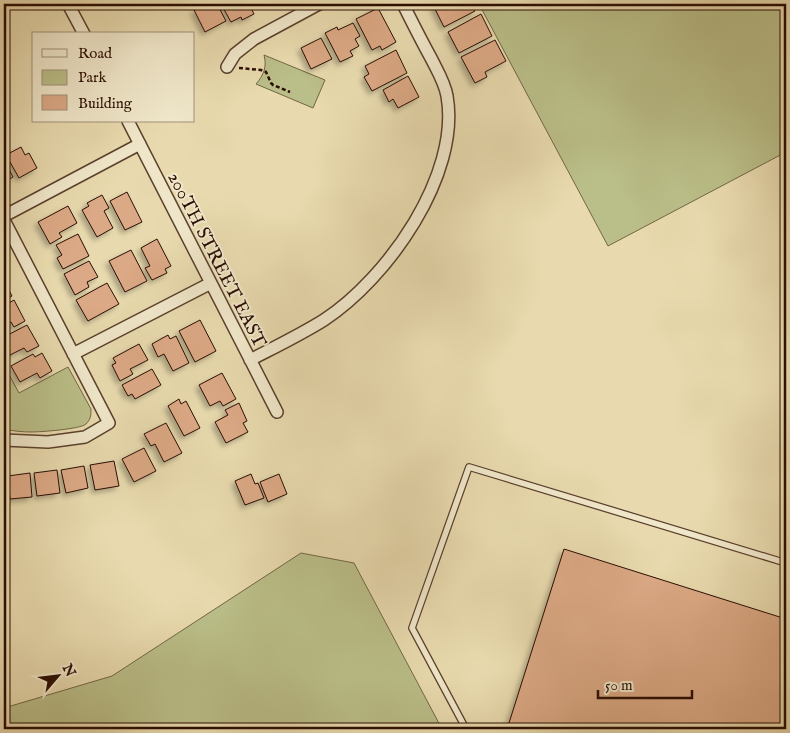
<svg xmlns="http://www.w3.org/2000/svg" width="790" height="733" font-family="'IM FELL English',serif">
  <style>
    .green { fill: #babe88; stroke: #726645 }
    .building { fill: #dba985; stroke: #2a0d02; filter: url(#shadow) }
    .lines { fill: none; stroke-linecap: round; stroke-linejoin: round }
    .lane-casing { stroke: #5a402d; stroke-width: 8 }
    .street-casing { stroke: #5a402d; stroke-width: 14 }
    .path { stroke: #2a0d02; stroke-width: 2.5; stroke-dasharray: 4 2.5; stroke-linecap: butt }
    .lane { stroke: #f0e7ca; stroke-width: 5.5 }
    .street { stroke: #f0e7ca; stroke-width: 11 }
    .labels { text-anchor: middle; stroke-width: 4; stroke-linejoin: round; paint-order: stroke }
    .street-label { font-size: 19px; fill: #2a0d02; stroke: #f0e7ca }
  </style>
  <defs>
    <filter id="shadow"><feDropShadow dx="-3.5" dy="3.5" stdDeviation="2.5" flood-color="#0004"/></filter>
  </defs>
  <rect width="100%" height="100%" fill="#e8daae"/>
  <filter id="stains"><feTurbulence type="fractalNoise" baseFrequency=".004" numOctaves="4"/><feColorMatrix values="0 0 0 0 .2 0 0 0 0 .09 0 0 0 0 .02 0 0 0 .5 -.17"/></filter>
  <radialGradient id="worn" r=".72"><stop offset=".6" stop-color="#630" stop-opacity="0"/><stop offset="1" stop-color="#630" stop-opacity=".3"/></radialGradient>
  <!-- green -->
  <path class="green" d="M479 4H786V152L608 246Z
    M264 55 325 80 313 108 256 84C264 75 267 66 264 55Z
    M5 367 19 393 68 367 91 409C91 415 91 419 86 424 81 429 41 432 31 432 23 432 12 431 4 429V368Z
    M301 553 354 563 442 729H4V708L112 676Z"/>
  <!-- building -->
  <path class="building" d="M207 4H217L226 21 205 32 194 10Z
    M221 4H249L254 14 242 20 241 17 231 22Z
    M436 4H471L475 11 444 27 433 5Z
    M378 8 396 42 382 50 380 46 372 50 356 19Z
    M481 14 492 36 459 53 448 32Z
    M353 23 360 36 355 39 359 46 350 51 353 56 340 62 325 33 337 27 338 30Z
    M321 38 332 59 311 69 301 48Z
    M495 40 506 61 485 72 487 77 475 83 461 57Z
    M396 50 407 73 372 91 364 77 369 74 365 66Z
    M408 76 419 97 398 108 393 99 389 102 383 90Z
    M21 147 25 155 29 153 37 168 19 178 6 155Z
    M4 160 13 177 4 182 5 183 4 184Z
    M127 192 142 222 125 230 110 201Z
    M102 195 109 208 104 211 113 228 97 237 82 210 89 206 87 203Z
    M68 206 77 223 59 233 62 237 50 244 38 222Z
    M78 234 89 256 63 269 57 258 62 255 56 245Z
    M157 239 171 266 165 269 167 273 152 280 145 268 150 266 141 248Z
    M131 250 147 281 125 292 109 261Z
    M89 261 98 277 87 282 89 287 75 295 64 274Z
    M4 281 12 296 4 300Z
    M107 283 119 304 88 321 76 300Z
    M14 300 25 321 14 327 11 322 4 326V306Z
    M200 320 216 351 195 362 179 331Z
    M27 325 39 346 27 352 24 348 6 357 4 352V337Z
    M168 335 170 339 176 336 189 363 173 371 164 354 158 357 152 344Z
    M139 344 148 360 130 369 133 374 120 381 112 365 116 363 113 358Z
    M42 353 52 371 40 378 37 373 20 382 11 366 33 354 35 357Z
    M152 369 161 385 135 399 132 394 128 396 122 385Z
    M222 373 236 399 223 406 220 401 210 406 199 385Z
    M179 399 181 404 186 401 200 428 184 436 168 406Z
    M239 403 247 421 243 423 248 432 226 443 215 422 228 415 225 410Z
    M166 423 182 453 164 462 155 444 151 446 144 434Z
    M144 448 156 471 134 482 122 459Z
    M114 461 119 486 95 490 90 465Z
    M84 466 88 488 66 493 61 470Z
    M57 470 60 493 37 496 34 473Z
    M30 473 32 497 10 499 8 476Z
    M251 474 255 484 258 483 264 498 245 505 235 481Z
    M279 474 287 494 268 502 260 482Z
    M564 549 786 619V729H512L509 723Z"/>
  <g class="lines">
    <defs>
      <path id="lane" d="M466 729 412 628 469 467 786 563"/>
      <path id="street" d="M68 4 84 34
        M227 67 235 54 254 39 319 4
        M128 121 277 412
        M4 216 140 144
        M4 220 109 423 85 437 48 442 4 440
        M73 354 211 283
        M250 360C275 347 300 335 324 320 387 279 461 175 447 96 445 83 437 70 431 58 421 40 412 22 403 4"/>
    </defs>
    <!-- lane casing -->
    <use href="#lane" class="lane-casing"/>
    <!-- street casing -->
    <use href="#street" class="street-casing"/>
    <!-- path -->
    <path class="path" d="M239 68 261 70 266 72 271 83 273 85 290 92"/>
    <!-- lane -->
    <use href="#lane" class="lane"/>
    <!-- street -->
    <use href="#street" class="street"/>
  </g>
  <g class="labels">
    <!-- street labels -->
    <g class="street-label">
      <text transform="translate(218 259) rotate(63)" y="7">200TH STREET EAST</text>
    </g>
  </g>
  <!-- margin -->
  <rect width="790" height="733" fill="none" stroke="#e8daae" stroke-width="20"/>
  <rect x="5" y="5" width="780" height="723" fill="none" stroke="#2a0d02" stroke-width="2.5"/>
  <rect x="10" y="10" width="770" height="713" fill="none" stroke="#2a0d02"/>
  <!-- legend -->
  <rect x="32" y="32" width="162" height="90" fill="#f0e7ca" stroke="#a1907a"/>
  <rect x="42" y="49" width="25" height="8" fill="#f0e7ca" stroke="#a1907a"/>
  <text x="78" y="58" font-size="15" fill="#2a0d02">Road</text>
  <rect x="42" y="70" width="25" height="15" fill="#babe88" stroke="#a1907a"/>
  <text x="78" y="82" font-size="15" fill="#2a0d02">Park</text>
  <rect x="42" y="95" width="25" height="15" fill="#dba985" stroke="#a1907a"/>
  <text x="78" y="108" font-size="15" fill="#2a0d02">Building</text>
  <!-- north arrow -->
  <g transform="translate(58 676) rotate(62)" stroke="#f0e7ca" stroke-width="4" paint-order="stroke">
  <path d="M0-4L9 19L0 12L-9 19Z" fill="#2a0d02"/>
  <text y="-8" font-size="14" font-weight="bold" text-anchor="middle" fill="#2a0d02">N</text>
  </g>
  <!-- scale -->
  <path d="M598 690v8h94v-8" fill="none" stroke="#2a0d02" stroke-width="2.5"/>
  <text x="605" y="690" font-size="15" fill="#2a0d02" stroke="#f0e7ca" stroke-width="4" paint-order="stroke">50 m</text>
  <rect width="100%" height="100%" filter="url(#stains)"/>
  <rect width="100%" height="100%" fill="url(#worn)"/>
</svg>
